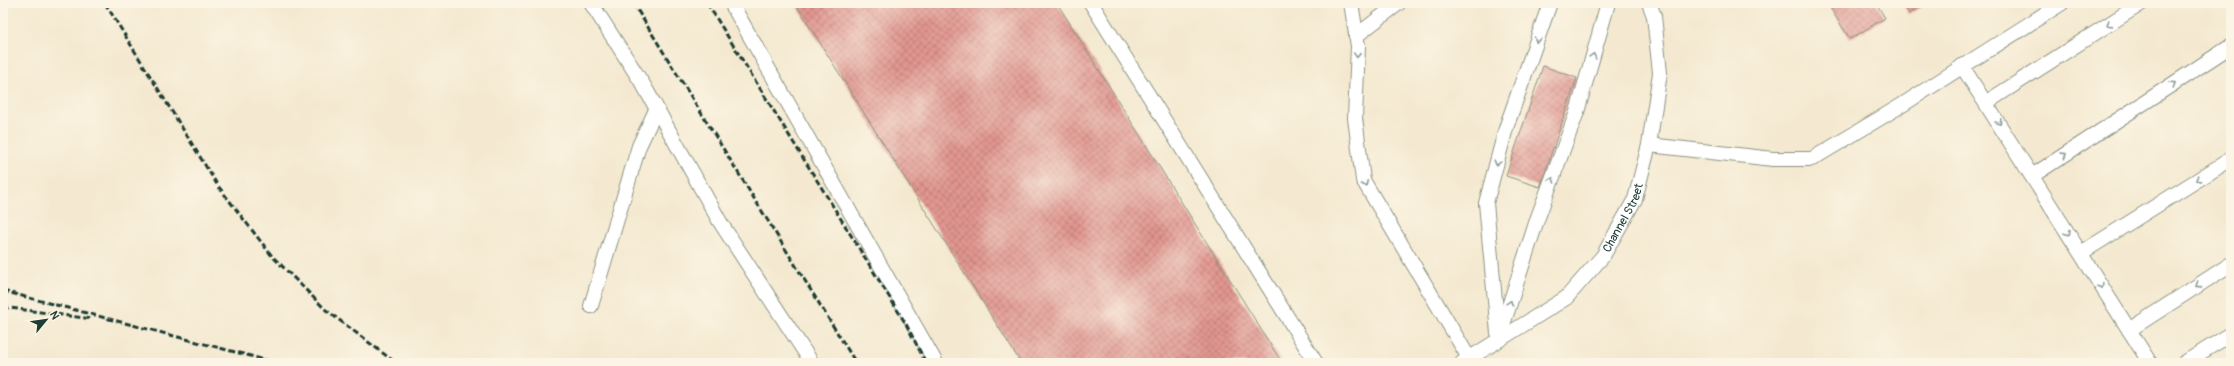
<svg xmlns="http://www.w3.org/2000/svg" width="2234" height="366" font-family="Pangolin,sans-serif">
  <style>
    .building { fill: url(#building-cross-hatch) }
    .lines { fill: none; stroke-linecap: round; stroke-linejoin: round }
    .lane-casing { stroke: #8a9382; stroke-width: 16 }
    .lane { stroke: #fff; stroke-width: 14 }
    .rail { stroke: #1f3d34; stroke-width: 3; stroke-dasharray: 6 3; stroke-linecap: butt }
    .oneway { stroke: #8f9e9a }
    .labels { text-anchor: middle; stroke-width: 4; stroke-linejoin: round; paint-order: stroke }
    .street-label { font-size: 12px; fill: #1f3d34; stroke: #fcf5e5 }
  </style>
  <defs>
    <pattern id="building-cross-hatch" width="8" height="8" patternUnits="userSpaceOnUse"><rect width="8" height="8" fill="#e29690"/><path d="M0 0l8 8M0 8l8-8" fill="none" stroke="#b77c76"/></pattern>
  </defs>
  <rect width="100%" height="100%" fill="#fcf5e5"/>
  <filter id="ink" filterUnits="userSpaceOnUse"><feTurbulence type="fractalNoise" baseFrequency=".025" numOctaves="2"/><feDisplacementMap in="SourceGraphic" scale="8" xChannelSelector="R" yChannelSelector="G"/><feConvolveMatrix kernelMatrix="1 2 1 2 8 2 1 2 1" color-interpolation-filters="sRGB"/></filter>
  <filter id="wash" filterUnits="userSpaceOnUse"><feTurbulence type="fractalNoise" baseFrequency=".012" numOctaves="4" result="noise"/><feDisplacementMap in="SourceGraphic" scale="16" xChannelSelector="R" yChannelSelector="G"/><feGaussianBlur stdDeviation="0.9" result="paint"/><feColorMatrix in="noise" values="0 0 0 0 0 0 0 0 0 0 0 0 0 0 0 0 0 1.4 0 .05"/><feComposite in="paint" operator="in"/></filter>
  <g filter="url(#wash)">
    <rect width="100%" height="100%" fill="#f4e9d0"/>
    <g id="blocks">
      <!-- building -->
      <path class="building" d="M795 3H1057L1282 363H1021Z
        M1827 3H1876L1885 18 1850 39Z
        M1902 3H1927L1909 14Z
        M1543 66 1577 78 1540 187 1506 176Z"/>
    </g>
  </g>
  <g filter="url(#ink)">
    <use href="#blocks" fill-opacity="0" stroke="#8a9382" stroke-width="1"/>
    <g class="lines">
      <defs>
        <g id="lane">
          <path d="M591 3 644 86 720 222 812 363"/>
          <path d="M731 3 936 363"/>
          <path d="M1091 3 1316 363"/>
          <path d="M1351 3 1358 46 1355 118 1363 180 1469 358"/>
          <path d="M1356 36 1399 3"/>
          <path d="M1962 66 2150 363"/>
          <path d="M1987 102 2142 3"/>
          <path d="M1649 145 1773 159H1812L1902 105 2062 3"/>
          <path d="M2032 176 2231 46"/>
          <path d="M2081 253 2231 159"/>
          <path d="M591 306 639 146 656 110"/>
          <path d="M2129 330 2231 264"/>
          <path d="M1498 333 1486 203 1506 128 1550 3"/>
          <path d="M1498 340 1538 217 1577 112 1608 3"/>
          <path id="s1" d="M1462 363 1566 298 1603 256 1635 199 1649 145 1660 73 1654 16 1649 3"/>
          <path d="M2184 363 2231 334"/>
        </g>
      </defs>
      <!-- lane casing -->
      <use href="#lane" class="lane-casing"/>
      <!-- lane -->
      <use href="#lane" class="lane"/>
      <!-- rail -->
      <path class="rail" d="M105 3 218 186 272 256 326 310 396 363
        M633 3 856 363
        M707 3 906 324 926 363
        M3 291 277 363
        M3 307 92 319"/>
    </g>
    <!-- one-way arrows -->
    <defs><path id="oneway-chevron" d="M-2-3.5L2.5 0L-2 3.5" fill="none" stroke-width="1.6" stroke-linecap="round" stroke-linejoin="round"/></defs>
    <g class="oneway">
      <use href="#oneway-chevron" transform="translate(2109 24) rotate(148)"/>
      <use href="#oneway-chevron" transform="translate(1537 40) rotate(109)"/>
      <use href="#oneway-chevron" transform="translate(1357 55) rotate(92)"/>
      <use href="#oneway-chevron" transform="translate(1593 56) rotate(-74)"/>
      <use href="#oneway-chevron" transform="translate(2173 84) rotate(-33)"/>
      <use href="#oneway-chevron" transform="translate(1999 122) rotate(59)"/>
      <use href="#oneway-chevron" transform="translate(2064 155) rotate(-33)"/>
      <use href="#oneway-chevron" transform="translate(1497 163) rotate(105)"/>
      <use href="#oneway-chevron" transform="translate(2198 179) rotate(148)"/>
      <use href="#oneway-chevron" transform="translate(1552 180) rotate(-70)"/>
      <use href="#oneway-chevron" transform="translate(1365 184) rotate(65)"/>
      <use href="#oneway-chevron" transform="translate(2068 233) rotate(58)"/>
      <use href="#oneway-chevron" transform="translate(2198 285) rotate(147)"/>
      <use href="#oneway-chevron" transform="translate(2101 286) rotate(58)"/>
      <use href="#oneway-chevron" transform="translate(1510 303) rotate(-72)"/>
    </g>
  </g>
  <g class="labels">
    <!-- street labels -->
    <g class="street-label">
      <text dy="4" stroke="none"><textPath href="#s1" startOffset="222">Channel Street</textPath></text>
    </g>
  </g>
  <!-- margin -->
  <rect width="2234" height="366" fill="none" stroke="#fcf5e5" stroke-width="16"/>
  <!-- north arrow -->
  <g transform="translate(46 320) rotate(61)" stroke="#fcf5e5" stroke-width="3" paint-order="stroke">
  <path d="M0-3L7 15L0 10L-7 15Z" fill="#1f3d34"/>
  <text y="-6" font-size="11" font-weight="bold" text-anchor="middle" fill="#1f3d34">N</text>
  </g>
</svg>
